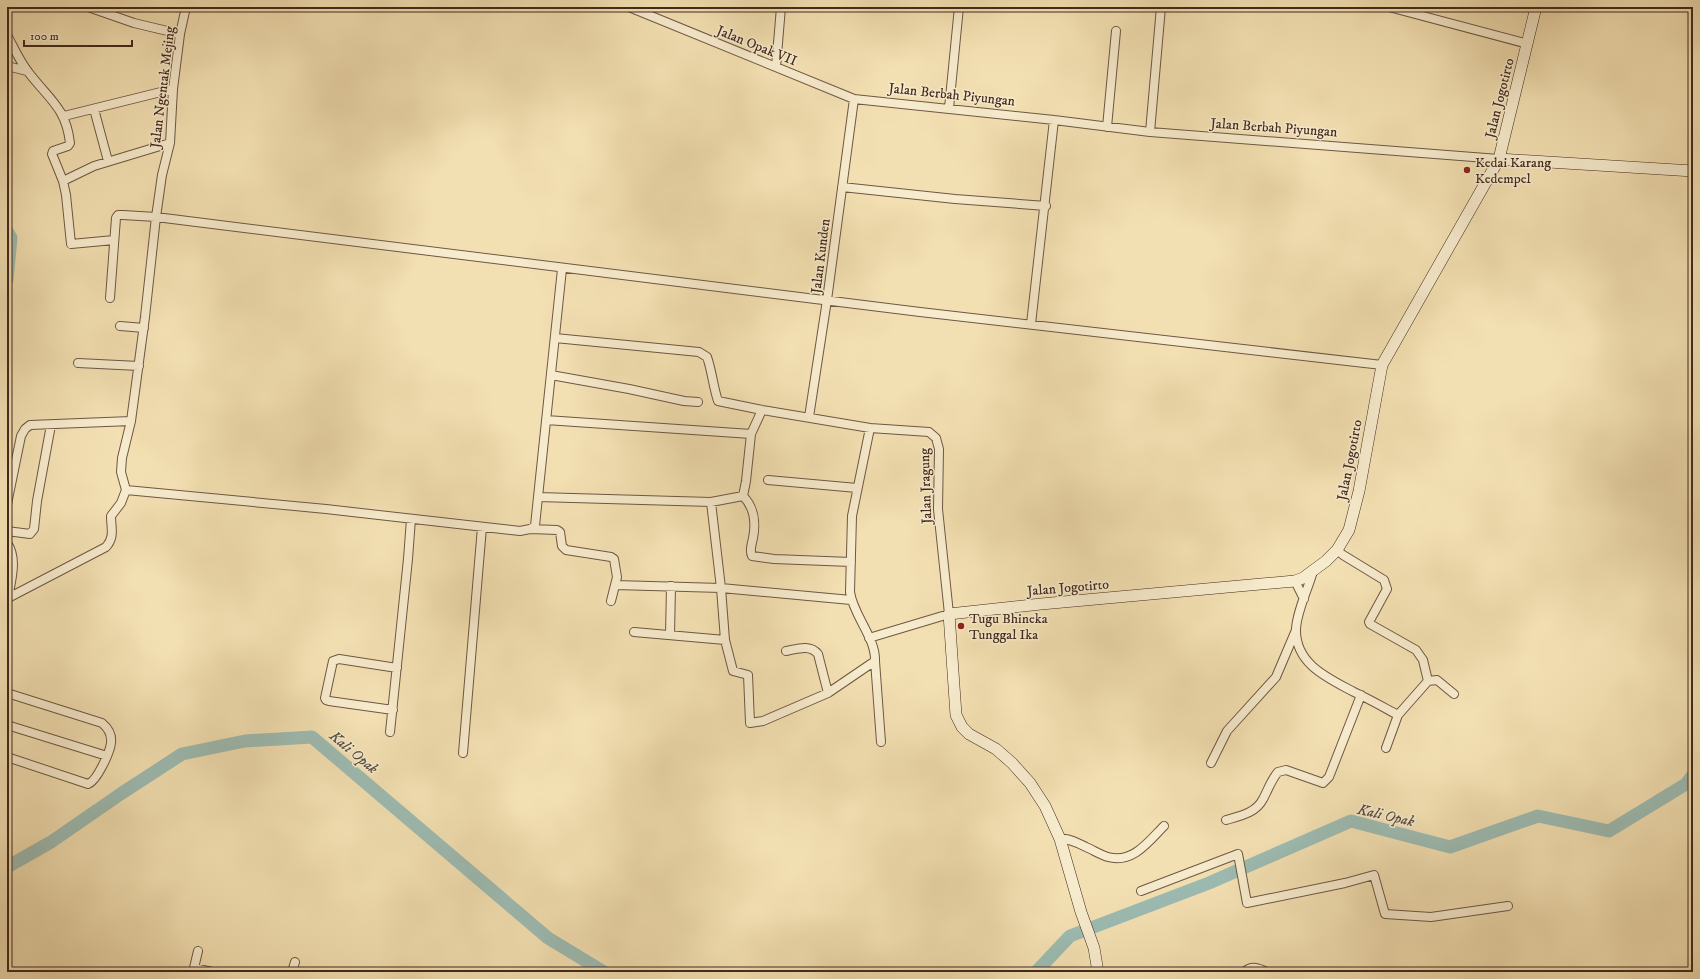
<svg xmlns="http://www.w3.org/2000/svg" width="1700" height="979" font-family="'IM FELL DW Pica',serif">
  <style>
    .lines { fill: none; stroke-linecap: round; stroke-linejoin: round }
    .river { stroke: #9dbcb3; stroke-width: 13 }
    .street-casing { stroke: #6e5743; stroke-width: 10 }
    .secondary-casing { stroke: #41291e; stroke-width: 12 }
    .street { stroke: #f7ebcd; stroke-width: 8 }
    .secondary { stroke: #f7ebcd; stroke-width: 11 }
    .poi-dot { fill: #8f2418; stroke: #f7ebcd; stroke-width: 1.5 }
    .labels { text-anchor: middle; stroke-width: 3; stroke-linejoin: round; paint-order: stroke }
    .street-label { font-size: 14px; fill: #41291e; stroke: #f7ebcd }
    .poi-label { font-size: 14px; fill: #41291e; stroke: #f7ebcd; text-anchor: start }
    .water-label { font-size: 15px; font-style: italic; fill: #584e43; stroke: #f7ebcd }
  </style>
  <rect width="100%" height="100%" fill="#f3e0b2"/>
  <filter id="stains"><feTurbulence type="fractalNoise" baseFrequency=".005" numOctaves="4"/><feColorMatrix values="0 0 0 0 .2 0 0 0 0 .09 0 0 0 0 .02 0 0 0 .5 -.17"/></filter>
  <radialGradient id="worn" r=".72"><stop offset=".6" stop-color="#630" stop-opacity="0"/><stop offset="1" stop-color="#630" stop-opacity=".3"/></radialGradient>
  <g class="lines">
    <!-- river -->
    <path class="river" d="M7 231 11 238 7 280
      M7 867 51 842 122 793 182 754 245 741 312 737 548 938 604 972
      M1036 972 1070 936 1209 883 1351 821 1450 847 1538 816 1609 831 1686 784 1693 775"/>
    <defs>
      <path id="street" d="M88 7 134 23 180 34
        M629 7 854 99 1054 120 1150 132 1499 159
        M1389 7 1528 44
        M7 35C14 48 20 62 29 73 49 99 66 108 70 143L68 146 53 151 52 154 63 181
        M7 66 27 71
        M776 67 781 7
        M949 108 959 7
        M94 109 108 161
        M64 116 173 89
        M1107 127 1116 31
        M1150 132 1161 7
        M842 187 955 199 1046 206
        M114 240 71 244 66 195 63 181 94 166 170 143
        M110 298 116 218 118 215H123L156 217 920 312 1382 365
        M1031 324 1054 120
        M120 326 144 328
        M555 338 699 352 707 357C712 371 713 386 718 401L762 410 870 428 929 432 936 438 939 449 938 509 949 614 869 638
        M78 363 139 366
        M551 375 629 389 684 401 698 402
        M809 417 827 300 854 99
        M546 420 751 434
        M768 480 857 488
        M126 490 326 509 520 531 530 529 535 526 536 516 562 269
        M743 496C754 507 756 523 753 538 752 544 749 550 752 556L774 559 851 562
        M538 497 711 502 743 496 746 481 751 434 762 410
        M711 502 721 588 725 640 733 671 748 675 750 723 763 721 828 693 875 661C876 638 853 615 850 592L852 516 870 428
        M7 504 21 436 25 429 30 425 131 421
        M530 529 557 530 560 532 562 546 566 550 611 557 614 559 617 577 611 601
        M7 531 30 534 34 529 37 501 51 425
        M7 543C18 558 11 581 8 598
        M1337 550 1343 555 1384 580 1387 589 1369 622 1370 624 1416 650 1423 660 1428 681
        M1313 571C1308 590 1297 610 1296 629 1295 664 1328 678 1354 692 1369 699 1383 707 1398 715
        M1295 581 1304 599
        M615 585 721 588 851 600
        M7 600 8 598 106 547C115 537 111 528 111 516L121 503 126 490 121 472 122 458 131 421 145 317 156 217 162 175 170 143 173 89 180 34 186 7
        M634 632 725 640
        M670 635 671 586
        M786 651C797 649 810 644 818 654L828 693
        M875 661 881 742
        M7 693 102 723C108 728 112 735 111 743 110 752 97 781 88 784L7 757
        M393 710 329 701 326 700 325 698 333 661 339 659 397 668
        M7 725 107 756
        M390 732 408 559 411 519
        M1386 748 1398 715 1428 681 1437 680 1454 694
        M463 753 482 527
        M1211 763 1227 731 1276 677 1296 630
        M1226 820C1240 816 1256 813 1263 799 1268 790 1271 780 1278 772L1286 770 1323 783 1329 777 1361 695
        M1060 839C1069 838 1078 843 1086 847 1093 850 1101 855 1108 857 1133 864 1149 841 1164 826
        M1141 891 1238 854 1247 903 1345 883 1374 875 1385 914 1431 917 1508 906
        M194 968 212 972
        M193 972 198 951
        M292 972 295 962
        M1244 972C1252 965 1259 968 1267 972"/>
      <path id="secondary" d="M1499 159 1693 171
        M1098 972 1094 948 1081 912 1060 839 1045 806 1030 783 1012 763 996 749 969 734 962 727 956 715 949 614 1041 604 1295 581 1303 578 1326 561 1337 550 1349 530 1359 491 1382 365 1499 159 1536 7"/>
    </defs>
    <!-- street casing -->
    <use href="#street" class="street-casing"/>
    <!-- secondary casing -->
    <use href="#secondary" class="secondary-casing"/>
    <!-- street -->
    <use href="#street" class="street"/>
    <!-- secondary -->
    <use href="#secondary" class="secondary"/>
  </g>
  <!-- markers -->
  <g class="poi-dot">
    <circle cx="1467" cy="170" r="4"/>
    <circle cx="961" cy="626" r="4"/>
  </g>
  <g class="labels">
    <!-- street labels -->
    <g class="street-label">
      <text transform="translate(757 45) rotate(22)" y="5">Jalan Opak VII</text>
      <text transform="translate(162 87) rotate(-83)" y="5">Jalan Ngentak Mejing</text>
      <text transform="translate(952 94) rotate(6)" y="5">Jalan Berbah Piyungan</text>
      <text transform="translate(1499 98) rotate(-76)" y="5">Jalan Jogotirto</text>
      <text transform="translate(1274 127) rotate(4)" y="5">Jalan Berbah Piyungan</text>
      <text transform="translate(820 256) rotate(-83)" y="5">Jalan Kunden</text>
      <text transform="translate(1349 460) rotate(-79)" y="5">Jalan Jogotirto</text>
      <text transform="translate(925 486) rotate(-92)" y="5">Jalan Jragung</text>
      <text transform="translate(1068 587) rotate(-5)" y="5">Jalan Jogotirto</text>
    </g>
    <!-- poi labels -->
    <g class="poi-label">
      <text x="1475" y="167">Kedai Karang<tspan x="1475" dy="16">Kedempel</tspan></text>
      <text x="969" y="623">Tugu Bhineka<tspan x="969" dy="16">Tunggal Ika</tspan></text>
    </g>
    <!-- water labels -->
    <g class="water-label">
      <text transform="translate(354 752) rotate(40)" y="5">Kali Opak</text>
      <text transform="translate(1386 815) rotate(13)" y="5">Kali Opak</text>
    </g>
  </g>
  <!-- margin -->
  <rect width="1700" height="979" fill="none" stroke="#f3e0b2" stroke-width="24"/>
  <rect x="8" y="8" width="1684" height="963" fill="none" stroke="#41291e" stroke-width="2"/>
  <rect x="12" y="12" width="1676" height="955" fill="none" stroke="#41291e"/>
  <!-- scale -->
  <path d="M24 40v6h108v-6" fill="none" stroke="#41291e" stroke-width="2"/>
  <text x="30" y="40" font-size="12" fill="#41291e" stroke="#f7ebcd" stroke-width="3" paint-order="stroke">100 m</text>
  <rect width="100%" height="100%" filter="url(#stains)"/>
  <rect width="100%" height="100%" fill="url(#worn)"/>
</svg>
